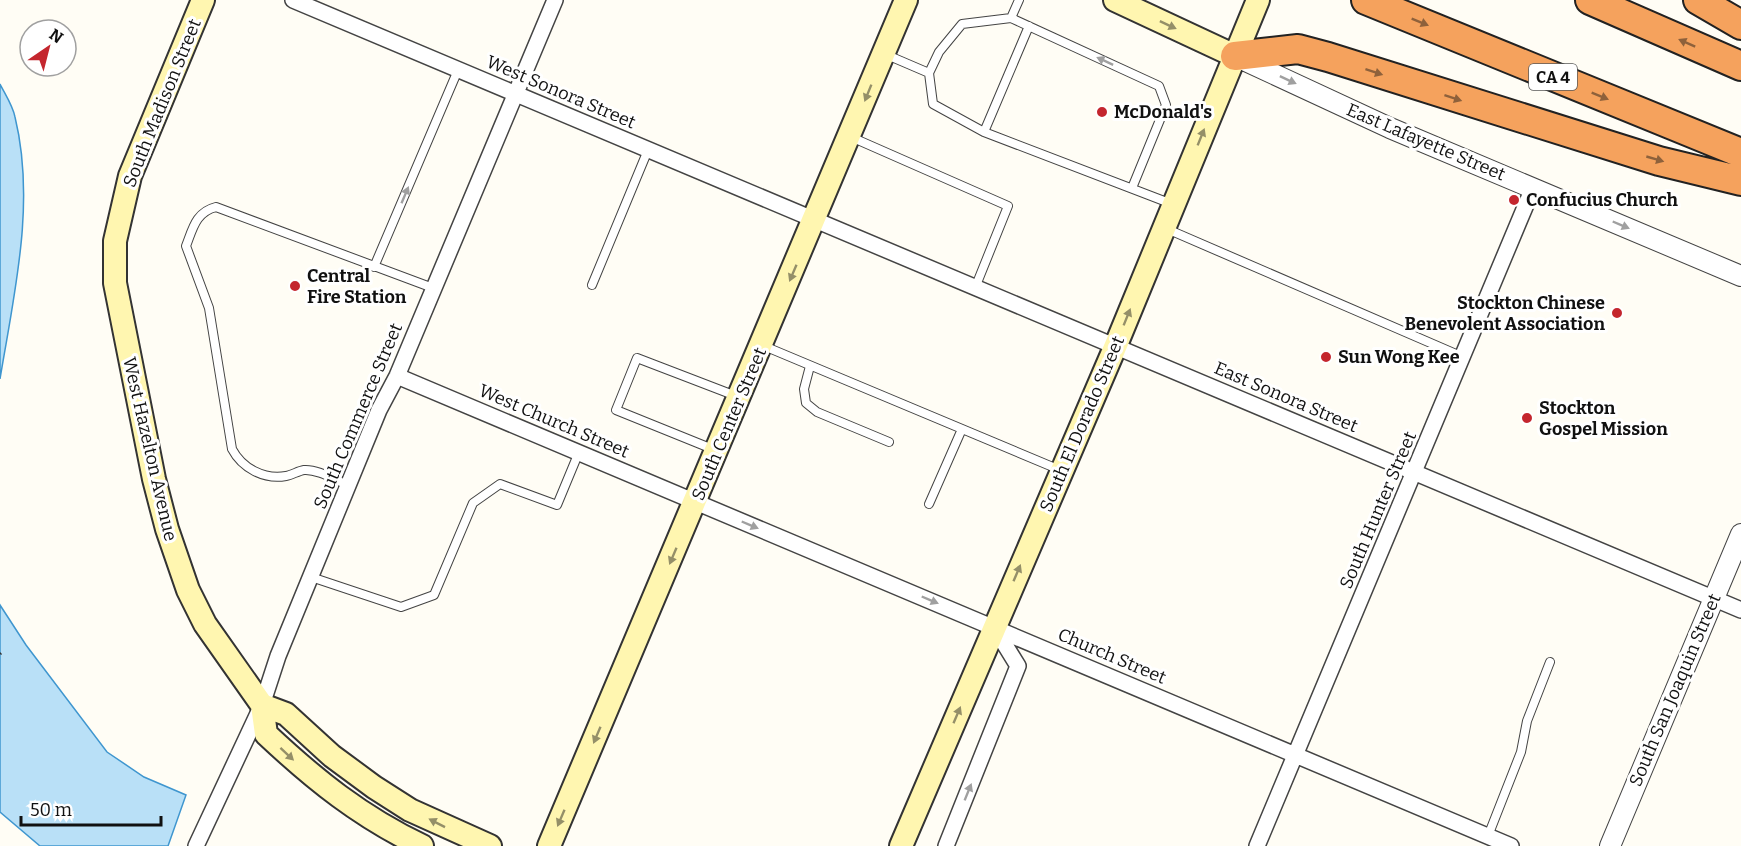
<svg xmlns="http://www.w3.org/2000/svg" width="1741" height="846" font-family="Bitter,serif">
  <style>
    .water { fill: #b9e0f7; stroke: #3f96cf; stroke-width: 1.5 }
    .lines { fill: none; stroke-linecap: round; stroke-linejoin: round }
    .service-casing { stroke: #444; stroke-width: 10 }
    .minor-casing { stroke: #444; stroke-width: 18 }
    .tertiary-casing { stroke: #444; stroke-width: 22 }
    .secondary-casing { stroke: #333; stroke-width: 26 }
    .motorway-casing { stroke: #222; stroke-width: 32 }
    .path { stroke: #333; stroke-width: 3; stroke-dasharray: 6 3; stroke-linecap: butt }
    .service { stroke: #fff; stroke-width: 8 }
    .minor { stroke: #fff; stroke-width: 15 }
    .tertiary { stroke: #fff; stroke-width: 20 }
    .secondary { stroke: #fff6b0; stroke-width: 22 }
    .motorway { stroke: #f5a25d; stroke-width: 28 }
    .oneway { fill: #8e613b }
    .oneway2 { fill: #948f68 }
    .oneway3 { fill: #a0a0a0 }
    .poi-dot { fill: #c4262e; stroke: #fff; stroke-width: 2 }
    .labels { text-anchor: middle; stroke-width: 6; stroke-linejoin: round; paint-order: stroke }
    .shield { fill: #fff; stroke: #585858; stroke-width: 1.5 }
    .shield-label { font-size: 16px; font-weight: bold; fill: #111 }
    .street-label { font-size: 18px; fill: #111; stroke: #fff }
    .poi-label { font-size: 18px; font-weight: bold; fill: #111; stroke: #fff; text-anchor: start }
  </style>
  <rect width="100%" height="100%" fill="#fffdf5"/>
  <!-- water -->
  <path class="water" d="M0 84C5 94 13 106 15 117 36 203 14 294 0 379Z
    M0 605 26 645 107 752 144 777 186 795 168 846H40L0 812Z"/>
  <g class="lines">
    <defs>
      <path id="service" d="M1011 18 1159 86 1166 105 1132 188
        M887 55 929 73 933 104 984 132 1172 204
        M929 73 939 52 962 24 1011 18 1019 0
        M984 132 1029 26
        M851 137 1008 206 975 288
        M1167 229 1463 357
        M374 267 458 70
        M592 285 648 150
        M764 346 1060 470
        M810 366 804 389 806 403 817 412 889 442
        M715 450 616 410 637 358 736 396
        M348 485C335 480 318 469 304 470 298 471 292 475 286 476 264 480 242 468 232 449L209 308 186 246C193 228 196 212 216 207L433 288
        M929 504 962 429
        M311 577 401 607 434 595 473 503 500 484 557 505 579 452
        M1488 836 1521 752 1527 721 1550 662"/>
      <path id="minor" d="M293 0 1741 610
        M397 376 1511 846
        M196 846 262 705 278 656 379 410 397 376 555 0
        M946 846 1018 666 994 627
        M1257 846 1533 188"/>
      <path id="tertiary" d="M1237 57 1390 128 1741 276
        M1610 846 1741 534"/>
      <path id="secondary" d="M203 0 130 176 115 241V283L154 479 167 529 188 590 205 624 262 705 266 734C315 780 361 817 422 846
        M1115 0 1235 56
        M262 705 286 714 332 756 374 787 410 810 490 846
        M549 846 906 0
        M901 846 1116 345 1258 0"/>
      <path id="motorway" d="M1366 0 1741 153
        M1590 0 1741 66
        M1698 0 1741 25
        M1235 56 1298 49 1328 57 1659 161 1741 181"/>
    </defs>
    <!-- service casing -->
    <use href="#service" class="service-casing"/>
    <!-- minor casing -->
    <use href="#minor" class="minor-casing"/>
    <!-- tertiary casing -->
    <use href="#tertiary" class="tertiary-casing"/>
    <!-- secondary casing -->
    <use href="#secondary" class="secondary-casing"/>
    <!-- motorway casing -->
    <use href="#motorway" class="motorway-casing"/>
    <!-- path -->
    <path class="path" d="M0 654 1 653"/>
    <!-- service -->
    <use href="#service" class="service"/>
    <!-- minor -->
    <use href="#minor" class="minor"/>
    <!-- tertiary -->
    <use href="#tertiary" class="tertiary"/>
    <!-- secondary -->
    <use href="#secondary" class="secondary"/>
    <!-- motorway -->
    <use href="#motorway" class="motorway"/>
  </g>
  <!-- one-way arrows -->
  <defs><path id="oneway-solid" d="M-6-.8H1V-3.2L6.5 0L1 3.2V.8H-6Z" transform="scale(1.5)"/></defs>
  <g class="oneway">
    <use href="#oneway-solid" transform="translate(1420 22) rotate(22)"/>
    <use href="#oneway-solid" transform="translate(1687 43) rotate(-156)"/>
    <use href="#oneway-solid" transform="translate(1374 72) rotate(18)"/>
    <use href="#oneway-solid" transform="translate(1600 96) rotate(22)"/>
    <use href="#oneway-solid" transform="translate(1453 98) rotate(18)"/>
    <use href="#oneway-solid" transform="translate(1655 159) rotate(16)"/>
  </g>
  <g class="oneway2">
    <use href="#oneway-solid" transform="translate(1168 25) rotate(25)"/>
    <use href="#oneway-solid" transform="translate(868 93) rotate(112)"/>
    <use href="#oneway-solid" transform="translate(1201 137) rotate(-68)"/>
    <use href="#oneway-solid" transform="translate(793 273) rotate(113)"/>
    <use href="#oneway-solid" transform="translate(1127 317) rotate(-68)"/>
    <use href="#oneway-solid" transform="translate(673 556) rotate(113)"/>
    <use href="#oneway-solid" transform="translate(1017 573) rotate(-67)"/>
    <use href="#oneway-solid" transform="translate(957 715) rotate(-67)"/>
    <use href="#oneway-solid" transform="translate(597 735) rotate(113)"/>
    <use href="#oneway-solid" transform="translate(287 754) rotate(43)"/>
    <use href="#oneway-solid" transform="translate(561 818) rotate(113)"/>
    <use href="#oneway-solid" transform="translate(437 823) rotate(-153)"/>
  </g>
  <g class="oneway3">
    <use href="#oneway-solid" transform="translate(1105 61) rotate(-155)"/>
    <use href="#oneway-solid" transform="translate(1288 80) rotate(25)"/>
    <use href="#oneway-solid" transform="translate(405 195) rotate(-67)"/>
    <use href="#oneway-solid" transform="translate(1621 225) rotate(23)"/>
    <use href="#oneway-solid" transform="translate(750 525) rotate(23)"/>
    <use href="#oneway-solid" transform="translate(930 600) rotate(23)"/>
    <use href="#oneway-solid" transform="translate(968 792) rotate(-68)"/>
  </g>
  <!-- markers -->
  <g class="poi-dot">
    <circle cx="1102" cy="112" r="6"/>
    <circle cx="1514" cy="200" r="6"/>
    <circle cx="295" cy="286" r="6"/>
    <circle cx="1617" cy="313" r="6"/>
    <circle cx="1326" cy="357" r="6"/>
    <circle cx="1527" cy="418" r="6"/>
  </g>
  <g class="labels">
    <!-- shield labels -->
    <rect class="shield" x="1529" y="64" width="48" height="26" rx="4.5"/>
    <g class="shield-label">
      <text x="1553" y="83">CA 4</text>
    </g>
    <!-- street labels -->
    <g class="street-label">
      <text transform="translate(561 92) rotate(23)" y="6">West Sonora Street</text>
      <text transform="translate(162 103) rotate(-68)" y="6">South Madison Street</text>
      <text transform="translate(1426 142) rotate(23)" y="6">East Lafayette Street</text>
      <text transform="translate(1286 397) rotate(23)" y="6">East Sonora Street</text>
      <text transform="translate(358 416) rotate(-67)" y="6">South Commerce Street</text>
      <text transform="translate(554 421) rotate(23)" y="6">West Church Street</text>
      <text transform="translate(729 424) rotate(-67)" y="6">South Center Street</text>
      <text transform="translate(1082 424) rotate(-67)" y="6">South El Dorado Street</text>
      <text transform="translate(150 449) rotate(77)" y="6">West Hazelton Avenue</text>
      <text transform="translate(1378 510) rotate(-67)" y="6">South Hunter Street</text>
      <text transform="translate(1112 656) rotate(23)" y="6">Church Street</text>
      <text transform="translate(1675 690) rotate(-67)" y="6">South San Joaquin Street</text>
    </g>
    <!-- poi labels -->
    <g class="poi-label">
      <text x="1114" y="118">McDonald's</text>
      <text x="1526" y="206">Confucius Church</text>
      <text x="307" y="282">Central<tspan x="307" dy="21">Fire Station</tspan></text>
      <text x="1605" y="309" text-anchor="end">Stockton Chinese<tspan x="1605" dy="21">Benevolent Association</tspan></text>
      <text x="1338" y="363">Sun Wong Kee</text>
      <text x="1539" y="414">Stockton<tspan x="1539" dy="21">Gospel Mission</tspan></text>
    </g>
  </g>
  <!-- north arrow -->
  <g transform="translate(48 48) rotate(35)"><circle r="28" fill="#ffffff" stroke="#a0a0a0" stroke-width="1.5"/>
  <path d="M0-4.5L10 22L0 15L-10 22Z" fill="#c4262e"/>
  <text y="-9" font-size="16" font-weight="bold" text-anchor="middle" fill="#111111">N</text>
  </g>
  <!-- scale -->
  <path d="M21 816v9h140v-9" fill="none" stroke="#111111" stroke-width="3"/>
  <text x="30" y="816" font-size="18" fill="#111111" stroke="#ffffff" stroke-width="4.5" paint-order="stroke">50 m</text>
</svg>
